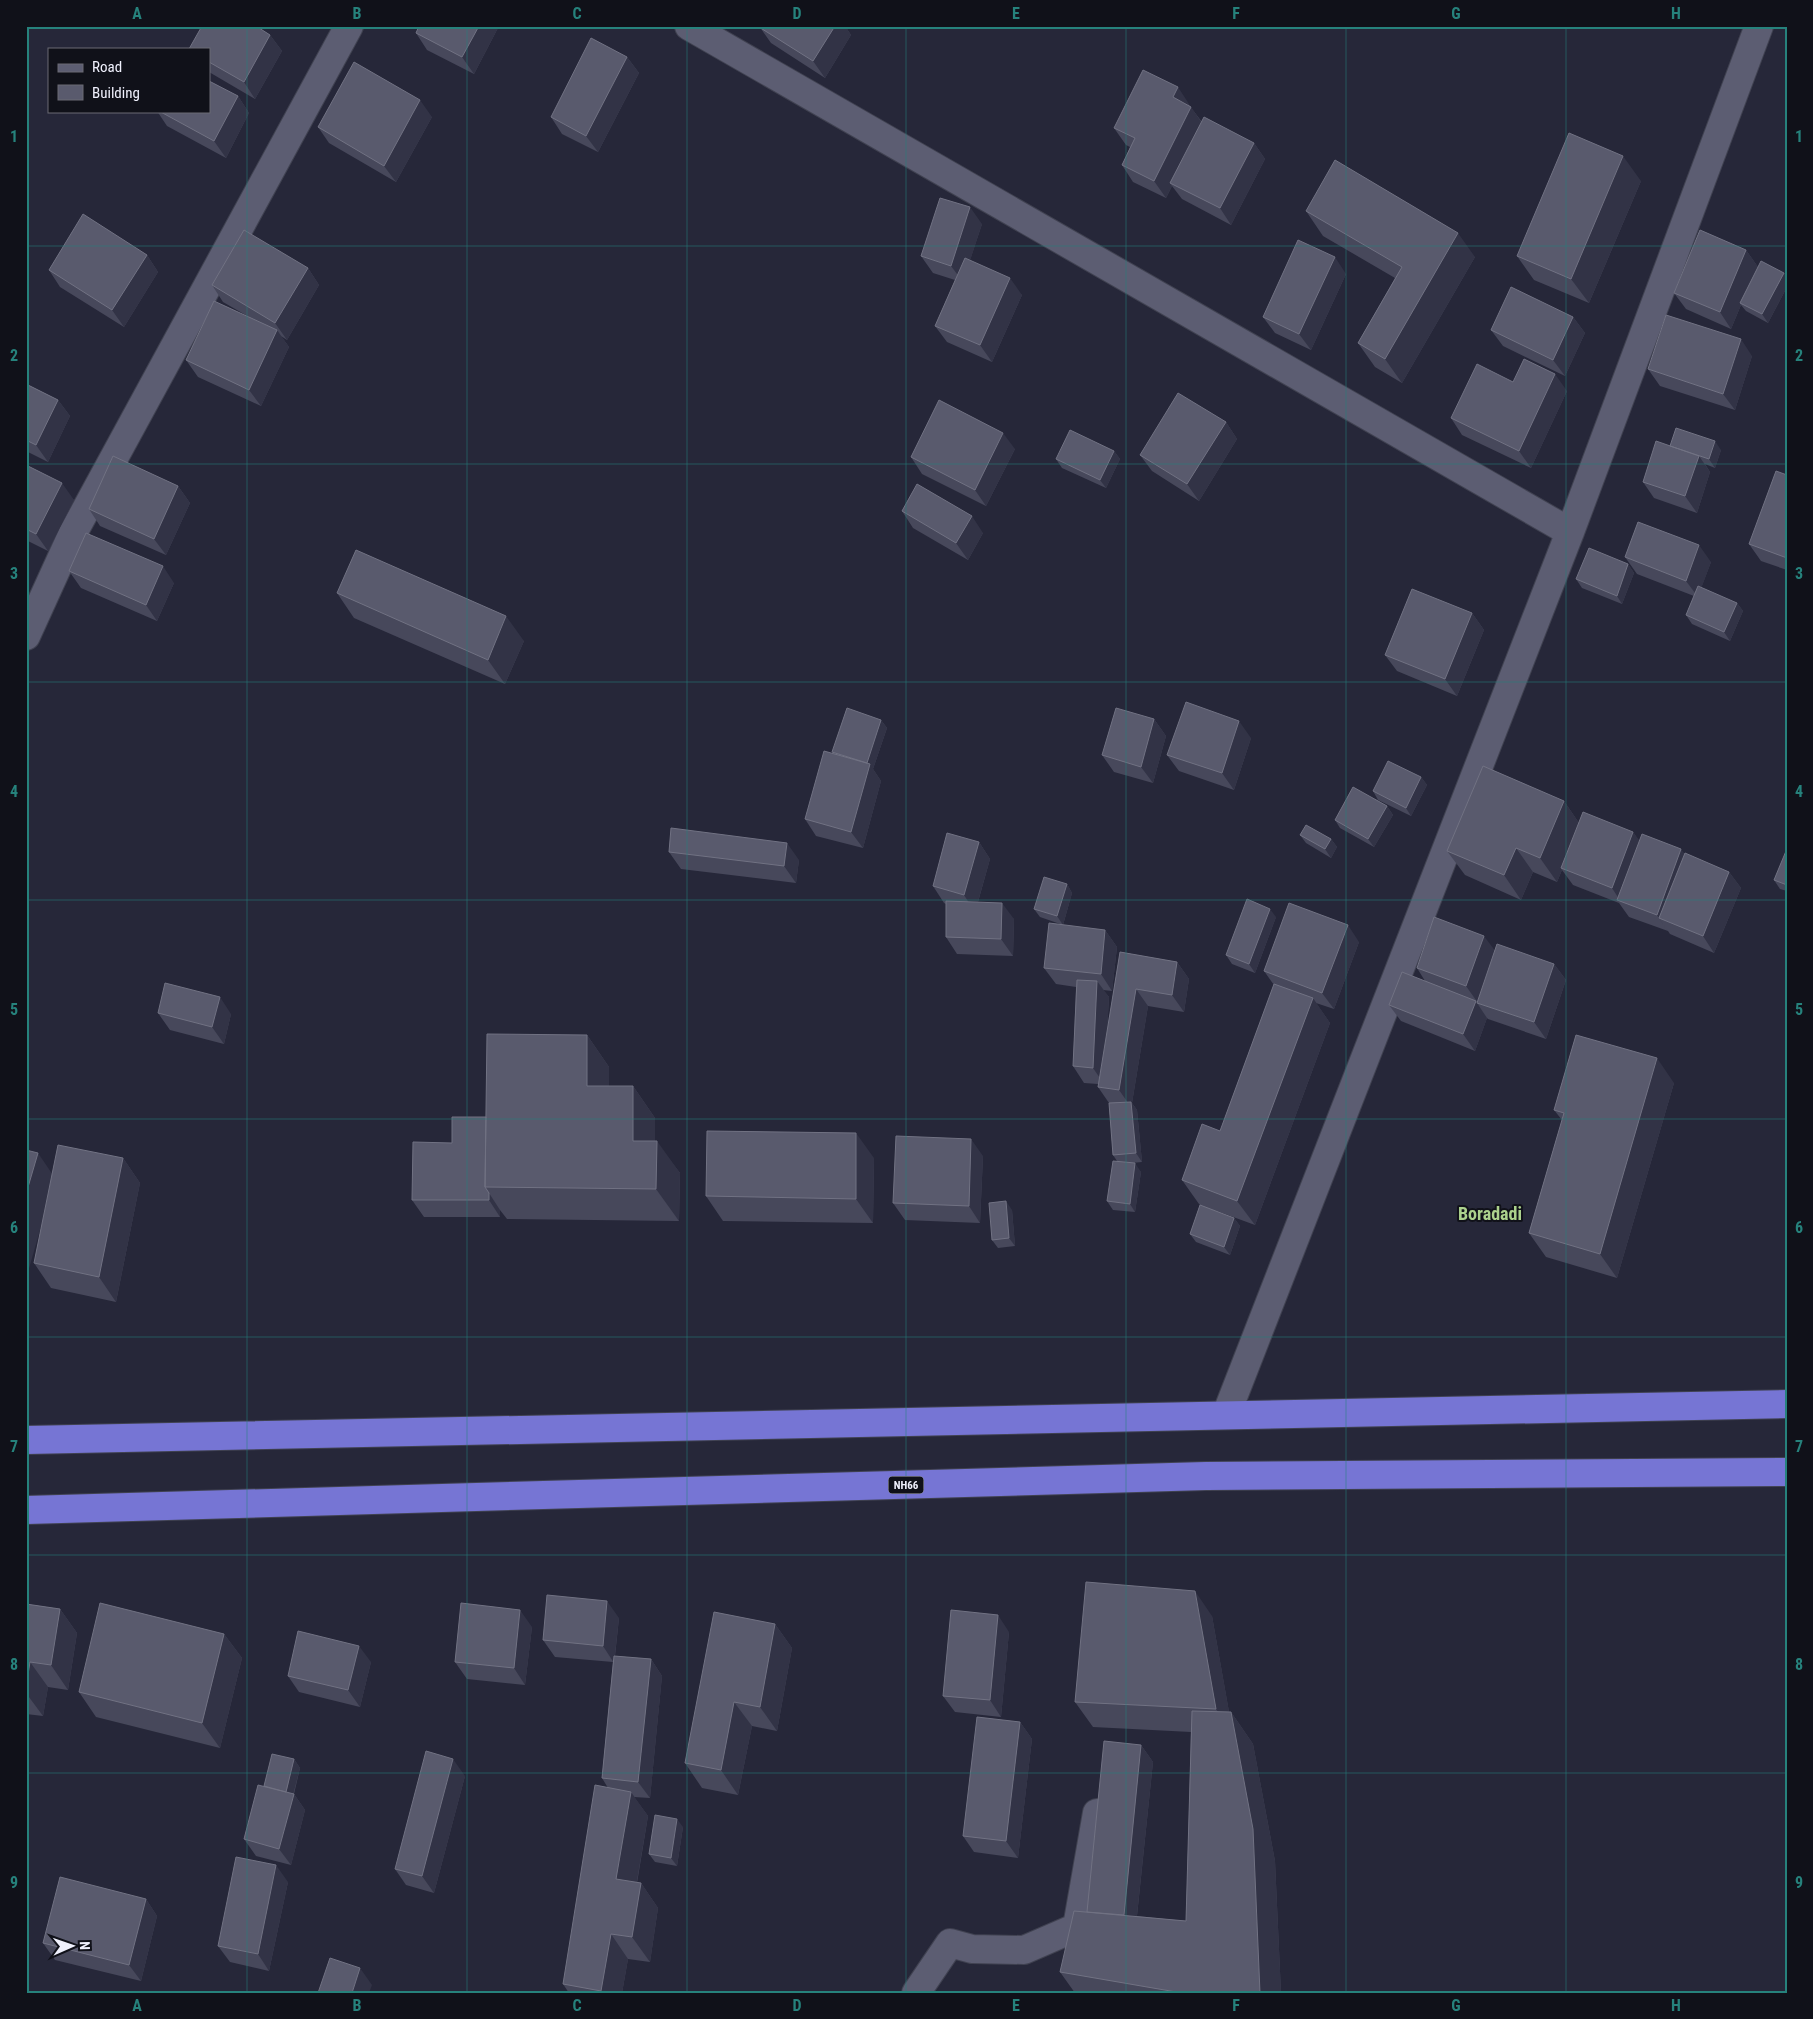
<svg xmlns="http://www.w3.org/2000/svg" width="1813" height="2019" font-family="'Roboto Condensed',sans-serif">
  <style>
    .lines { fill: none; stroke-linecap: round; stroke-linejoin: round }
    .street-casing { stroke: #404251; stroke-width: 30 }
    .highway-casing { stroke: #404251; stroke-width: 30 }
    .street { stroke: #5c5d72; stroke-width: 28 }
    .highway { stroke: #7675d4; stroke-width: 28 }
    .wall { fill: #47485b }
    .shaded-wall { fill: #323346 }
    .building { fill: #595a6d; stroke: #717283 }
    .grid { fill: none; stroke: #26827c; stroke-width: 1; stroke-opacity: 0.55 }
    .labels { text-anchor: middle; stroke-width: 4; stroke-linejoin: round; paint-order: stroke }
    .shield { fill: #101119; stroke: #adaeb9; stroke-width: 1 }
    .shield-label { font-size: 11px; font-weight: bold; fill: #f0f1fd }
    .district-label { font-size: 18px; font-weight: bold; fill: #acd18d; stroke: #101119 }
    .neatline { fill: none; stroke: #26827c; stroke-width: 2 }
    .grid-label { font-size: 16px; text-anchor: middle; font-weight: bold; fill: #26827c }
  </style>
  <rect width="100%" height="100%" fill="#262739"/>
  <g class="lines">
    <defs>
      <path id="street" d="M689 26 1570 532
        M26 636 72 535 349 26
        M1226 1415 1570 532 1759 26
        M916 1993 950 1943 972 1949 1024 1950 1077 1927 1097 1813"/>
      <path id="highway" d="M26 1440 1787 1404
        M26 1510 1206 1476 1787 1472"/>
    </defs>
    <!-- street casing -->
    <use href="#street" class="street-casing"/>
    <!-- highway casing -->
    <use href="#highway" class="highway-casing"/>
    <!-- street -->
    <use href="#street" class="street"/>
    <!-- highway -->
    <use href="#highway" class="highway"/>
  </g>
  <!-- wall -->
  <path class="wall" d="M499 26 474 74 427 50 416 33Z
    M759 26H845L851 35 825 78 771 43Z
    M270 35 282 51 255 99 209 72V49Z
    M627 57 639 73 598 152 562 134 551 117Z
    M238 96 249 113 226 158 167 126 157 111H209Z
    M1189 104V105L1202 122 1254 143 1265 159 1231 225 1182 199 1172 186 1166 198 1133 182 1122 165 1130 147 1126 145 1114 128Z
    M432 117 396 182 329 143 318 127Z
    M1641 181 1589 303 1534 280 1517 256Z
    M1306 211 1475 257 1402 383 1375 367 1358 343 1395 278 1323 236Z
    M982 224 970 260 1022 295 992 362 947 342 935 326 955 280 933 273 921 256Z
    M1746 250 1758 267 1784 273 1787 276V287L1768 323 1746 311 1741 305 1731 329 1686 309 1674 293Z
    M147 255 158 272 124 327 60 287 49 270Z
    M308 268 319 285 287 340 281 336 289 347 261 406 198 377 186 360 249 317 223 302 212 285Z
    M1346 274 1311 350 1275 333 1263 317Z
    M1573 317 1585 333 1565 376 1503 346 1491 330Z
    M1752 356 1735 410 1660 386 1648 369Z
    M26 384 58 400 70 416 48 462 26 451Z
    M1567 391 1531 468 1462 435 1451 418Z
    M1226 422 1237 439 1199 501 1152 471 1140 455Z
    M1670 446 1721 450 1715 468 1705 464 1710 472 1697 513 1654 498 1643 482Z
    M1015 449 986 506 922 474 911 457Z
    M1114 451 1120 459 1106 488 1062 468 1056 459Z
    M26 465 74 500 48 551 26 540Z
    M1787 475V570L1761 561 1749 544Z
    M178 486 190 503 166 555 100 526 89 509Z
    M902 511 983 533 968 560 913 528Z
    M1625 557 1711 562 1701 588 1737 603 1743 611 1730 641 1692 624 1686 615 1694 596 1637 574Z
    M1628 564 1634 573 1622 604 1582 588 1576 579Z
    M69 571 174 583 157 621 81 588Z
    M337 593 524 641 505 684 354 618Z
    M1472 613 1484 630 1457 696 1397 671 1385 655Z
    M1154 719 1166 736 1153 783 1114 772 1102 755Z
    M881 720 887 728 873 769 881 781 863 848 816 836 805 819 834 754 832 752Z
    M1251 738 1234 790 1179 771 1167 755Z
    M1421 777 1427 785 1411 816 1378 800 1373 791Z
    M1564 801 1579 823 1633 832 1639 841 1685 854 1729 872 1741 888 1714 953 1670 934 1668 931 1629 917 1619 903 1573 885 1562 870 1557 882 1533 872 1521 900 1465 875 1447 851Z
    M1387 806 1393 815 1374 847 1340 828 1335 820Z
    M1300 835 1331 839 1337 847 1331 858 1306 843Z
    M979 842 990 859 978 902 1014 919 1013 956 957 954 946 937V904L944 903 933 886Z
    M1787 851V891L1780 889 1774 880Z
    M669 852 799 860 796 883 681 869Z
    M1067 884 1072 893 1063 925 1040 917 1034 909Z
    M1276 917 1255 973 1232 964 1226 955Z
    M1105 930 1117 947 1112 991 1103 990 1109 997 1107 1032 1120 952 1177 962 1189 979 1184 1012 1148 1006 1132 1103 1137 1110 1142 1162 1131 1163 1141 1172 1135 1212 1113 1210 1107 1201 1117 1161 1113 1155 1109 1103 1098 1087V1084L1084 1083 1073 1066 1076 987 1056 984 1044 968Z
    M1359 942 1334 1009 1316 1003 1330 1023 1255 1225 1214 1210 1234 1218 1240 1226 1230 1255 1196 1242 1190 1234 1200 1205 1199 1204 1182 1180 1220 1131 1274 985 1264 971Z
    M1495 950 1554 964 1566 980 1546 1039 1488 1019 1487 1018 1475 1051 1401 1021 1389 1005 1425 981 1417 968Z
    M158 1013 231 1014 224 1044 170 1030Z
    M587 1035 609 1067V1086H633L655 1118V1141L680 1173 679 1221 507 1219 500 1210V1217H424L412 1200 452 1143 486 1117Z
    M1674 1083 1617 1278 1546 1257 1529 1233 1562 1120 1554 1110Z
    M983 1156 980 1223 905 1220 893 1203Z
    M123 1158 140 1183 116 1302 51 1288 34 1263 52 1174Z
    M874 1158 873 1223 723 1221 706 1196Z
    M1012 1210 1015 1246 998 1248 992 1240Z
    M26 1604 60 1609 77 1633 68 1690 48 1687 43 1716 26 1714Z
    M1212 1616 1229 1712H1231L1253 1744 1275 1861 1281 1993H1075L1060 1972 1087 1912 1141 1745 1153 1762 1137 1916 1186 1921 1191 1732 1093 1727 1075 1702Z
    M619 1618 615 1656 651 1659 662 1676 650 1798 634 1797 648 1816 637 1883H641L658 1908 650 1962 628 1959 622 1993H569L563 1984 608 1788 602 1778 613 1662 555 1657 543 1640Z
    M775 1624 792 1648 777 1731 752 1726 738 1795 702 1788 685 1763Z
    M532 1627 525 1685 467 1679 455 1662Z
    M1009 1632 1001 1717 955 1712 943 1696Z
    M224 1634 242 1658 220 1748 96 1717 79 1692Z
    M371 1662 360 1707 299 1692 288 1676Z
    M1020 1722 1032 1739 1018 1858 974 1852 963 1836Z
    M294 1759 300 1768 294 1794 305 1810 291 1865 256 1856 244 1839 264 1786Z
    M465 1776 434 1893 406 1885 395 1869Z
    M683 1827 677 1866 655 1862 649 1854Z
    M288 1882 269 1971 230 1962 218 1946Z
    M146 1899 157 1916 141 1981 55 1960 43 1943Z"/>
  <!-- shaded-wall -->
  <path class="shaded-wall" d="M479 26H499L474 74 462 57Z
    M835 26H845L851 35 825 78 813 61Z
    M270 35 282 51 255 99 244 82Z
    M627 57 639 73 598 152 586 136Z
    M1178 87 1189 104 1185 114 1173 97Z
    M238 96 249 113 226 158 214 141Z
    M420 100 432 117 396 182 384 166Z
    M1191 107 1202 123 1170 183 1172 186 1166 198 1154 181Z
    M1254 143 1265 159 1231 225 1220 208Z
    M1623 156 1641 181 1589 303 1571 279Z
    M970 207 982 224 963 282 951 266Z
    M1458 233 1475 257 1402 383 1385 359Z
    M1746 250 1758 267 1740 303 1741 305 1731 329 1720 312Z
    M147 255 158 272 124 327 112 310Z
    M1335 257 1346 274 1311 350 1299 334Z
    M308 268 319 285 287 340 275 323Z
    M1784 273 1787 276V287L1768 323 1762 314Z
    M1010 278 1022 295 992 362 980 345Z
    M1573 317 1585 333 1565 376 1553 360Z
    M277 330 289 347 261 406 249 390Z
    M1741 339 1752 356 1735 410 1723 394Z
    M1555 374 1567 391 1531 468 1519 451Z
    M58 400 70 416 48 462 36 445Z
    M1226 422 1237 439 1199 501 1187 484Z
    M1003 433 1015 449 986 506 975 490Z
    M1715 441 1721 450 1715 468 1709 459Z
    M1114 451 1120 459 1106 488 1100 480Z
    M1699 456 1710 472 1697 513 1685 496Z
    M62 483 74 500 48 551 36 534Z
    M178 486 190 503 166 555 154 539Z
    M972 516 983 533 968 560 956 543Z
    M1699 545 1711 562 1698 597 1686 581Z
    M1628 564 1634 573 1622 604 1617 596Z
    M163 566 174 583 157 621 146 605Z
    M1737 603 1743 611 1730 641 1724 632Z
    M1472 613 1484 630 1457 696 1445 679Z
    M506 616 524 641 505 684 488 660Z
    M1154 719 1166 736 1153 783 1141 767Z
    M881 720 887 728 873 769 881 781 863 848 851 832 867 763Z
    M1239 721 1251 738 1234 790 1222 773Z
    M1421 777 1427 785 1411 816 1406 808Z
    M1564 801 1581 826 1561 868 1562 870 1557 882 1540 858Z
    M1387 806 1393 815 1374 847 1368 839Z
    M1633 832 1645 848 1621 902 1612 888Z
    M1331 839 1337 847 1331 858 1325 849Z
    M979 842 990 859 975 912 964 895Z
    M787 843 799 860 796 883 784 866Z
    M1516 848 1533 872 1521 900 1504 875Z
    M1681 849 1693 865 1659 918 1668 932 1657 915Z
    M1729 872 1741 888 1714 953 1703 936Z
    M1067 884 1072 893 1063 925 1057 916Z
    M1002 903 1014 919 1013 956 1001 939Z
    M1270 909 1276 917 1255 973 1249 964Z
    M1348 925 1359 942 1334 1009 1322 993Z
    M1105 930 1117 947 1112 991 1101 974Z
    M1484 936 1496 952 1478 1003 1466 986Z
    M1177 962 1189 979 1184 1012 1172 995Z
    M1554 964 1566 980 1546 1039 1534 1022Z
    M1097 981 1109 997 1104 1084 1093 1068Z
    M1136 989 1148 1006 1132 1103 1137 1110 1142 1162 1136 1153 1131 1107 1119 1090Z
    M220 997 231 1014 224 1044 212 1027Z
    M1313 998 1330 1023 1255 1225 1237 1201Z
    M1476 1001 1478 1003H1477L1487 1018 1475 1051 1463 1034Z
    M587 1035 609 1067V1118L587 1086Z
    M1657 1058 1674 1083 1617 1278 1600 1254Z
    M633 1086 655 1118V1173L633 1141Z
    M856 1133 874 1158 873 1223 856 1199Z
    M971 1139 983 1156 980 1223 969 1206Z
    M657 1141 680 1173 679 1221 656 1189Z
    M38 1153 55 1178 26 1279V1194Z
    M123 1158 140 1183 116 1302 99 1277Z
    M1135 1163 1141 1172 1135 1212 1130 1204Z
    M489 1193 500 1210V1217L489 1200Z
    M1006 1201 1012 1210 1015 1246 1009 1238Z
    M1234 1218 1240 1226 1230 1255 1224 1247Z
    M1195 1591 1212 1616 1233 1734 1216 1709Z
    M607 1601 619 1618 614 1663 603 1646Z
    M60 1609 77 1633 68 1690 51 1665Z
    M520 1610 532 1627 525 1685 514 1668Z
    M998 1615 1009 1632 1001 1717 990 1700Z
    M775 1624 792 1648 777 1731 760 1707Z
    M224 1634 242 1658 220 1748 202 1723Z
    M359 1646 371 1662 360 1707 348 1690Z
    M651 1659 662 1676 650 1798 638 1782Z
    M30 1662 48 1687 43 1716 26 1693V1687Z
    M734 1702 752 1726 738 1795 721 1770Z
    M1231 1712 1253 1744 1275 1861 1281 1993H1260Z
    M1020 1722 1032 1739 1018 1858 1006 1841Z
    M1141 1745 1153 1762 1135 1934 1124 1917Z
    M294 1759 300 1768 292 1799 294 1794 305 1810 291 1865 279 1849 286 1794Z
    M453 1759 465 1776 434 1893 422 1876Z
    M631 1792 648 1816 633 1904 616 1879Z
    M677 1819 683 1827 677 1866 671 1858Z
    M276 1865 288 1882 269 1971 258 1954Z
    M641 1883 658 1908 650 1962 632 1937Z
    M146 1899 157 1916 141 1981 129 1965Z
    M611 1934 628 1959 622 1993H602L601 1991Z
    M360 1968 372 1985 369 1993H352Z"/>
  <!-- building -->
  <path class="building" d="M202 26H256L270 35 244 82 209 62V49H189Z
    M419 26H479L462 57 416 33Z
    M759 26H835L813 61 759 27Z
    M591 38 627 57 586 136 551 117Z
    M354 62 420 100 384 166 318 127Z
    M1143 70 1178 87 1173 97 1191 107 1154 181 1122 165 1135 138 1114 128Z
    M209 81 238 96 214 141 159 111H209Z
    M1204 117 1254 143 1220 208 1170 183Z
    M1569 133 1623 156 1571 279 1517 256Z
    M1335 160 1458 233 1385 359 1358 343 1402 267 1306 211Z
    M940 198 970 207 951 266 921 256Z
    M83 214 147 255 112 310 49 270Z
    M244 230 308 268 275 323 212 285Z
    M1700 230 1746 250 1720 312 1674 293Z
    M1298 240 1335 257 1299 334 1263 317Z
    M965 258 1010 278 980 345 935 326Z
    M1761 261 1784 273 1762 314 1740 303Z
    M1511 287 1573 317 1553 360 1491 330Z
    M214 301 277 330 249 390 186 360Z
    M1666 315 1741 339 1723 394 1648 369Z
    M1524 359 1555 374 1519 451 1451 418 1477 364 1513 382Z
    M26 384 58 400 36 445 26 440Z
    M1178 393 1226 422 1187 484 1140 455Z
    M939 400 1003 433 975 490 911 457Z
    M1676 428 1715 441 1709 459 1670 446Z
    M1070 430 1114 451 1100 480 1056 459Z
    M1656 441 1699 456 1685 496 1643 482Z
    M113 456 178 486 154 539 89 509Z
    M26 465 62 483 36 534 26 529Z
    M1776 471 1787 475V558L1749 544Z
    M917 484 972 516 956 543 902 511Z
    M1638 522 1699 545 1686 581 1625 557Z
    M86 533 163 566 146 605 69 571Z
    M1589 548 1628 564 1617 596 1576 579Z
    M356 550 506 616 488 660 337 593Z
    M1698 586 1737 603 1724 632 1686 615Z
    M1412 589 1472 613 1445 679 1385 655Z
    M1186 702 1239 721 1222 773 1167 755Z
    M847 708 881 720 867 763 832 752Z
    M1116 708 1154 719 1141 767 1102 755Z
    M824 751 870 764 851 832 805 819Z
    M1388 761 1421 777 1406 808 1373 791Z
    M1483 766 1564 801 1540 858 1516 848 1504 875 1447 851Z
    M1353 787 1387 806 1368 839 1335 820Z
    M1583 812 1633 832 1612 888 1561 868Z
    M1306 825 1331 839 1325 849 1300 835Z
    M671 828 787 843 784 866 669 852Z
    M947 833 979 842 964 895 933 886Z
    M1642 834 1681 849 1657 915 1617 900Z
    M1786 851H1787V885L1774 880Z
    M1685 853 1729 872 1703 936 1659 918Z
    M1044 877 1067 884 1057 916 1034 909Z
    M1247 899 1270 909 1249 964 1226 955Z
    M946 901 1002 903 1001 939 946 937Z
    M1289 903 1348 925 1322 993 1264 971Z
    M1434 917 1484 936 1466 986 1417 968Z
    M1049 923 1105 930 1101 974 1044 968Z
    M1497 944 1554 964 1534 1022 1477 1003Z
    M1120 952 1177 962 1172 995 1136 989 1119 1090 1098 1087Z
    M1402 972 1476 1001 1463 1034 1389 1005Z
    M1077 980 1097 981 1093 1068 1073 1066Z
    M165 983 220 997 212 1027 158 1013Z
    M1274 984 1313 998 1237 1201 1182 1180 1202 1124 1220 1131Z
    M487 1034 587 1035V1086H633V1141H657L656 1189 485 1187Z
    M1576 1035 1657 1058 1600 1254 1529 1233 1564 1113 1554 1110Z
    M1131 1102 1136 1153 1113 1155 1109 1103Z
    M452 1117H486L485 1187 489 1193V1200H412L413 1142 452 1143Z
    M707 1131 856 1133V1199L706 1196Z
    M896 1136 971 1139 969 1206 893 1203Z
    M58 1145 123 1158 99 1277 34 1263Z
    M26 1150 38 1153 26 1194Z
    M1113 1161 1135 1163 1130 1204 1107 1201Z
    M1006 1201 1009 1238 992 1240 989 1203Z
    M1200 1205 1234 1218 1224 1247 1190 1234Z
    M1086 1582 1195 1591 1216 1709 1075 1702Z
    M547 1595 607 1601 603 1646 543 1640Z
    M100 1603 224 1634 202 1723 79 1692Z
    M461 1603 520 1610 514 1668 455 1662Z
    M26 1604 60 1609 51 1665 30 1662 26 1687Z
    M951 1610 998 1615 990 1700 943 1696Z
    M714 1612 775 1624 760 1707 734 1702 721 1770 685 1763Z
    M298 1631 359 1646 348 1690 288 1676Z
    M614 1656 651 1659 638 1782 602 1778Z
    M1192 1711 1231 1712 1253 1829 1260 1993H1182L1060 1972 1074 1911 1186 1921Z
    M977 1717 1020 1722 1006 1841 963 1836Z
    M1104 1741 1141 1745 1124 1915 1087 1912Z
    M426 1751 453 1759 422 1876 395 1869Z
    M272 1754 294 1759 286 1792 264 1786Z
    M258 1785 294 1794 279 1849 244 1839Z
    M595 1785 631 1792 616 1879 641 1883 632 1937 611 1934 601 1991 563 1984Z
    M655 1815 677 1819 671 1858 649 1854Z
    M236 1857 276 1865 258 1954 218 1946Z
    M60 1877 146 1899 129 1965 43 1943Z
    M330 1958 360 1968 352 1993H318Z"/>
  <!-- grid -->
  <path class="grid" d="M247 26V1993M467 26V1993M687 26V1993M906 26V1993M1126 26V1993M1346 26V1993M1566 26V1993M26 246H1787M26 464H1787M26 682H1787M26 900H1787M26 1119H1787M26 1337H1787M26 1555H1787M26 1773H1787"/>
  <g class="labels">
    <!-- shield labels -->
    <rect class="shield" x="888.5" y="1476.5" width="35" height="17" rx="4"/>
    <g class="shield-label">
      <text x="906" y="1489">NH66</text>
    </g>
    <!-- district labels -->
    <g class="district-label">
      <text x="1490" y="1220">Boradadi</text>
    </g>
  </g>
  <!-- border -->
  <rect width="1813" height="2019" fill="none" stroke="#101119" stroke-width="55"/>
  <!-- legend -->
  <rect x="48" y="48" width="162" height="65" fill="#101119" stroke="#6a6b74"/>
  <rect x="58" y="64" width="25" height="8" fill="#5c5d72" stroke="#6a6b74"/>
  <text x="92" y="72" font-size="15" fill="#f0f1fd">Road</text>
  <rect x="58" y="85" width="25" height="15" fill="#595a6d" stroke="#6a6b74"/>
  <text x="92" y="98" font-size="15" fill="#f0f1fd">Building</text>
  <!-- north arrow -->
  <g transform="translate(72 1946) rotate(88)" stroke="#101119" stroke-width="4" paint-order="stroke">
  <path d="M0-4L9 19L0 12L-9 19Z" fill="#f0f1fd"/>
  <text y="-8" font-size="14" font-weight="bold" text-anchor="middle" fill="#f0f1fd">N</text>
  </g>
  <rect x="28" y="28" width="1758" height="1964" class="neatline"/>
  <g class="grid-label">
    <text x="137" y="19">A</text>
    <text x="357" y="19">B</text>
    <text x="577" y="19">C</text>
    <text x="797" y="19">D</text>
    <text x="1016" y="19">E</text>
    <text x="1236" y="19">F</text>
    <text x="1456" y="19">G</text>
    <text x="1676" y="19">H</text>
    <text x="14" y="142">1</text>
    <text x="1799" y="142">1</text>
    <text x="14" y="361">2</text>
    <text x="1799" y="361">2</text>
    <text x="14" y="579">3</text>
    <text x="1799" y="579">3</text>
    <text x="14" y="797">4</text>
    <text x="1799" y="797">4</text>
    <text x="14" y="1015">5</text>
    <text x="1799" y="1015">5</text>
    <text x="14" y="1233">6</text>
    <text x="1799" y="1233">6</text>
    <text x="14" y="1452">7</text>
    <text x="1799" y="1452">7</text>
    <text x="14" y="1670">8</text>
    <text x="1799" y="1670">8</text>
    <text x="14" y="1888">9</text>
    <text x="1799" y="1888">9</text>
    <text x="137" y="2011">A</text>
    <text x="357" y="2011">B</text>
    <text x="577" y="2011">C</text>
    <text x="797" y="2011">D</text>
    <text x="1016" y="2011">E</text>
    <text x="1236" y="2011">F</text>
    <text x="1456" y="2011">G</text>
    <text x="1676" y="2011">H</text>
  </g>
</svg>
